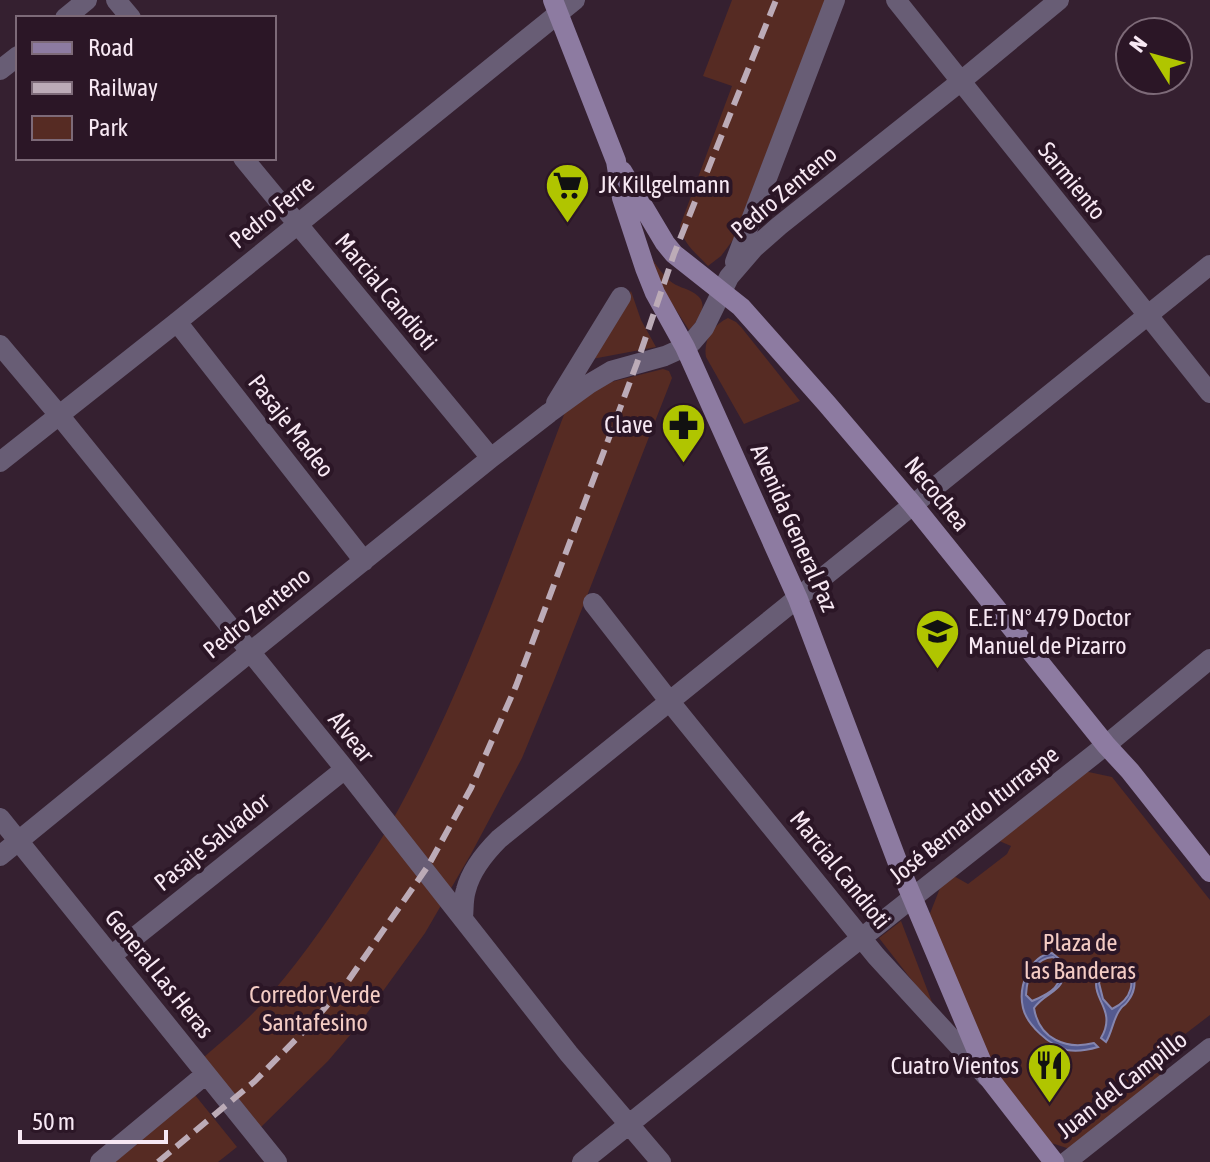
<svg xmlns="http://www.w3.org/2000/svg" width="1210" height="1162" font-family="'Asap Condensed',sans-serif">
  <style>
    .green { fill: #562b23 }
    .water { fill: #545a90; stroke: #8585ae; stroke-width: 2; fill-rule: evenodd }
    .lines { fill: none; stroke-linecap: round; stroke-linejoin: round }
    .minor { stroke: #685d75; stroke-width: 20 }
    .secondary { stroke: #8d7ba1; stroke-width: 20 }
    .rail { stroke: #bcabb7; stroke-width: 6; stroke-dasharray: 16 8; stroke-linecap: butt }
    .labels { text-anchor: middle; stroke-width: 8; stroke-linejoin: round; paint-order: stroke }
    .street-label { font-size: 24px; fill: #f7e8f3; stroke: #2b1626 }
    .poi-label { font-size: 24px; fill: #f7e8f3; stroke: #2b1626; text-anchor: start }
    .park-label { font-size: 24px; fill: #f4ccc4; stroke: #2b1626 }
  </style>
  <rect width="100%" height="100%" fill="#352030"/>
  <!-- green -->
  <path class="green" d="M732 0H825L733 240 721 256 708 266C697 254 682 243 680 226L732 86 703 76Z
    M646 250C653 260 660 272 670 281 677 287 686 288 694 293 711 303 699 320 689 330L657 281Z
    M631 291 641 320 656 347 592 359Z
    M728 318 736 322 741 327 800 401 744 424 706 357C703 340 713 325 728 318Z
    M663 369 669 371 672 378 553 683 522 758 471 854 425 933 357 1027 328 1061 259 1129 204 1057C222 1041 241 1026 258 1008 294 970 324 926 353 882 366 862 380 842 392 821 464 692 512 550 565 412L598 389 611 382Z
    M1084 771 1112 777 1210 900V1015L1150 1061 1149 1066 1167 1074 1070 1149 1045 1141 991 1075 929 916 942 883 952 875 968 884 1007 854 1011 846 997 840Z
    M901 921 935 1010 879 938Z
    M195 1095 237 1147 218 1162H113Z"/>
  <!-- water -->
  <path class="water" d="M1052 953 1063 962C1069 993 1046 990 1034 1008 1039 1039 1066 1050 1094 1043L1098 1047C1088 1050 1078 1052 1067 1050 1050 1046 1027 1025 1023 1008 1018 987 1029 956 1052 953ZM1053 957 1061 964C1063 986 1052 993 1032 1001L1026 995C1027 976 1033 959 1053 957Z
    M1111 964C1134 962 1141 984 1128 1001 1122 1009 1125 1002 1119 1011 1113 1020 1112 1032 1106 1042L1101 1038C1122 1003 1073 992 1111 964ZM1120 966C1140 979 1131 1000 1112 1009L1103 999 1099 983C1103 972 1109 967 1120 966Z"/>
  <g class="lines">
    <!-- minor -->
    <path class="minor" d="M116 0 131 18
      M896 0 1210 393
      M65 18 87 0
      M0 70 18 56
      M243 158 491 458
      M735 262 835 0
      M177 322 364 561
      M0 345 59 415 345 769 569 1054 661 1162
      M556 403 621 297
      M0 462 177 322 575 0
      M593 603 670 702 876 956 987 1077
      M0 818 277 1162
      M0 856 249 653 491 458 549 413 589 384 611 371 665 356 685 347 692 342 704 328 729 277 754 248 779 226 960 82 1059 0
      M463 917C464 909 463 899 466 890 471 870 485 853 499 839L1210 265
      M111 956 345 769
      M100 1162 206 1074
      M582 1162 831 962 1106 745 1210 659
      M1066 1162 1210 1048"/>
    <!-- secondary -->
    <path class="secondary" d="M553 0 616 161 622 198 645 268 655 293 685 347 798 599 899 866 988 1077 1054 1162
      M622 171 665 243 674 254 741 307 827 404 913 505 1106 745 1130 771 1210 872"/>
    <!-- rail -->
    <path class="rail" d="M158 1162 255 1081 311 1024 348 981 428 866 471 788 516 686 637 363 674 254 776 0"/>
  </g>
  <!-- icons -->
  <defs>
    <symbol id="supermarket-pin" viewBox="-11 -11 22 30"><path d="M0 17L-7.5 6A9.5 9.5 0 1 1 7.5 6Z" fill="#b0c500" stroke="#2b1626"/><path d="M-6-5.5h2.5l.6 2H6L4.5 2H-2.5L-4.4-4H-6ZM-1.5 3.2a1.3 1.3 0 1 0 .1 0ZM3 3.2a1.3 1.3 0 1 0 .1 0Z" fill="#111"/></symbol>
    <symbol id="pharmacy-pin" viewBox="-11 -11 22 30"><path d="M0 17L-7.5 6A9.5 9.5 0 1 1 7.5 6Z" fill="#b0c500" stroke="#2b1626"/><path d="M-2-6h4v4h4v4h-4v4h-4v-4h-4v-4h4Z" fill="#111"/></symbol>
    <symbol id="school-pin" viewBox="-11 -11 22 30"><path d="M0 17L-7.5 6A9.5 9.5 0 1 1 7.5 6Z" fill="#b0c500" stroke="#2b1626"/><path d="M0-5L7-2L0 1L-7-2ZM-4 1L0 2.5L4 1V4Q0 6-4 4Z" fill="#111"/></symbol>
    <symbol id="restaurant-pin" viewBox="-11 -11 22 30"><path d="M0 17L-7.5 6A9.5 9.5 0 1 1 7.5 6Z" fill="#b0c500" stroke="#2b1626"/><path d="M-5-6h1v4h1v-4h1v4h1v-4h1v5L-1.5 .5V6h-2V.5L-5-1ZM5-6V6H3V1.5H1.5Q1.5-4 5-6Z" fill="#111"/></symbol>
  </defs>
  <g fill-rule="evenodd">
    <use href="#supermarket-pin" x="542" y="160" width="51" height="69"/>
    <use href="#pharmacy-pin" x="658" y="400" width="51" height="69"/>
    <use href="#school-pin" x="912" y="606" width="51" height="69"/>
    <use href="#restaurant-pin" x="1024" y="1040" width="51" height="69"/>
  </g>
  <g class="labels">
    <!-- street labels -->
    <g class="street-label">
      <text transform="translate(1072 181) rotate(51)" y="8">Sarmiento</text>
      <text transform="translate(784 192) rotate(-40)" y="8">Pedro Zenteno</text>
      <text transform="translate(272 212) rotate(-39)" y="8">Pedro Ferre</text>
      <text transform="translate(386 292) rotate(50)" y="8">Marcial Candioti</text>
      <text transform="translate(291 426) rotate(52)" y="8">Pasaje Madeo</text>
      <text transform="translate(937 494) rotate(51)" y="8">Necochea</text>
      <text transform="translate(794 528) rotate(66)" y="8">Avenida General Paz</text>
      <text transform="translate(257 613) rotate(-39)" y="8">Pedro Zenteno</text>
      <text transform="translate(351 737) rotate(51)" y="8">Alvear</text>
      <text transform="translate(974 815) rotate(-38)" y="8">José Bernardo Iturraspe</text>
      <text transform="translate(212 842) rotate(-39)" y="8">Pasaje Salvador</text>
      <text transform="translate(840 870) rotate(51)" y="8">Marcial Candioti</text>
      <text transform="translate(159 974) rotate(51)" y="8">General Las Heras</text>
      <text transform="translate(1122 1085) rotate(-38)" y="8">Juan del Campillo</text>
    </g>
    <!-- poi labels -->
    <g class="poi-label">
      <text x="599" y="193">JK Killgelmann</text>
      <text x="653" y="433" text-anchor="end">Clave</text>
      <text x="968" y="626">E.E.T N° 479 Doctor<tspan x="968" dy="28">Manuel de Pizarro</tspan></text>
      <text x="1019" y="1074" text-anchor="end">Cuatro Vientos</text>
    </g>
    <!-- park labels -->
    <g class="park-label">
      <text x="1080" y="951">Plaza de<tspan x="1080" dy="28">las Banderas</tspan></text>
      <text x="315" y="1003">Corredor Verde<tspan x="315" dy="28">Santafesino</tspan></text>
    </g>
  </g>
  <!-- legend -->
  <rect x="16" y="16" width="260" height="144" fill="#2b1626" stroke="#7d6a78" stroke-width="2"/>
  <rect x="32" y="42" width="40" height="12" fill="#8d7ba1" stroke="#7d6a78" stroke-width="2"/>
  <text x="88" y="56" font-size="24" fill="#f7e8f3">Road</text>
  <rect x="32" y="82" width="40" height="12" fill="#bcabb7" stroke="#7d6a78" stroke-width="2"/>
  <text x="88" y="96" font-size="24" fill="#f7e8f3">Railway</text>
  <rect x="32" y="116" width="40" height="24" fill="#562b23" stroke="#7d6a78" stroke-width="2"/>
  <text x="88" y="136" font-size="24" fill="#f7e8f3">Park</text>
  <!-- north arrow -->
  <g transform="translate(1154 56) rotate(307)"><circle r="38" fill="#2b1626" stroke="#7d6a78" stroke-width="2"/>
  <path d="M0-6L14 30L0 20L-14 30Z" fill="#b0c500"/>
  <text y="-12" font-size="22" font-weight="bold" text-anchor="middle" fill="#f7e8f3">N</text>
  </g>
  <!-- scale -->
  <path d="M20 1130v12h146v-12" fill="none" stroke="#f7e8f3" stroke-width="4"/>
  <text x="32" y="1130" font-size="24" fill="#f7e8f3" stroke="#2b1626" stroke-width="6" paint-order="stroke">50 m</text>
</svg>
